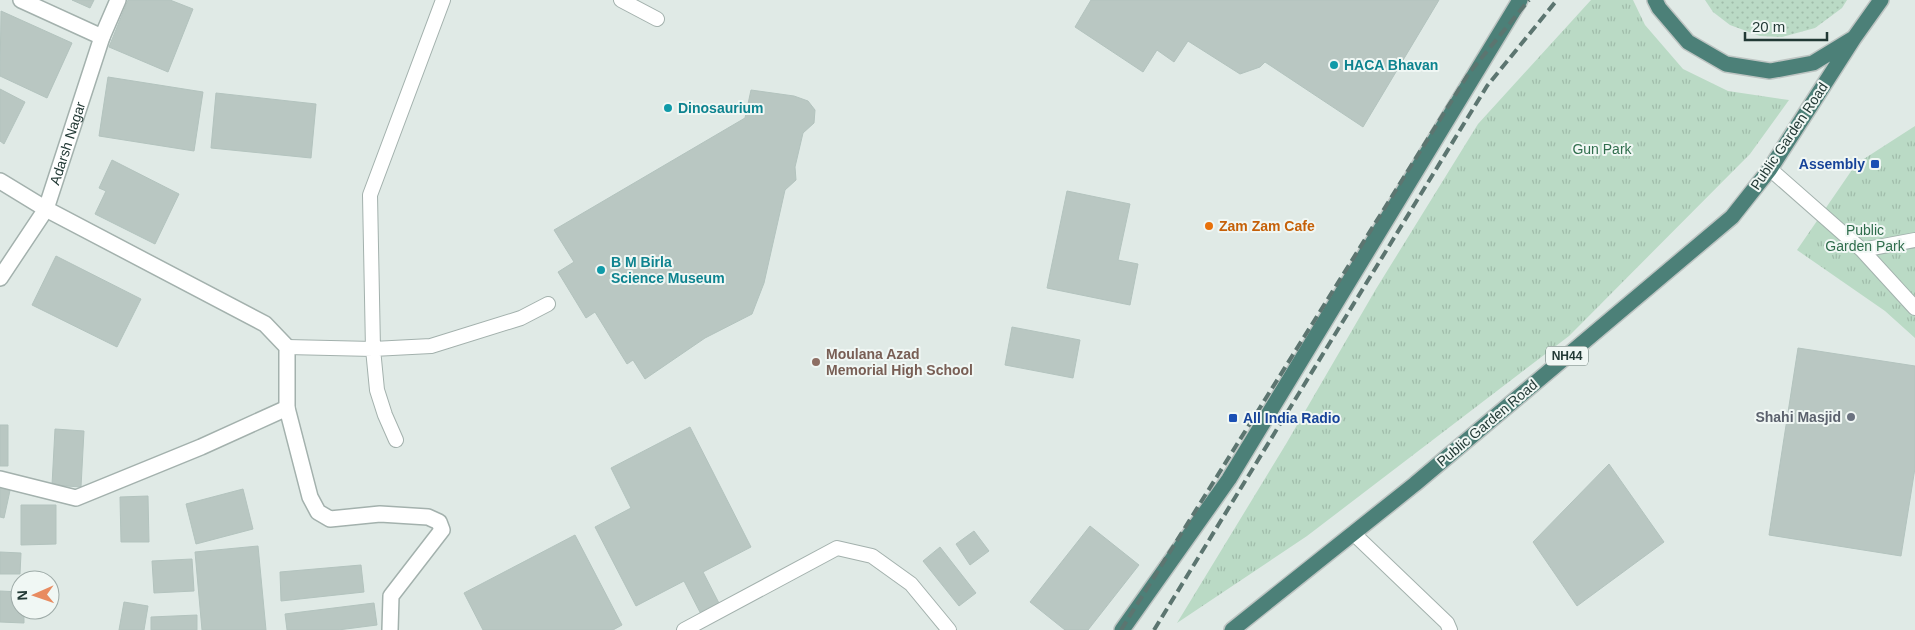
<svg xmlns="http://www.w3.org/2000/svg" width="1915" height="630" font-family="Arial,sans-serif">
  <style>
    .grass { fill: url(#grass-dots) }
    .park { fill: url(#park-tufts) }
    .building { fill: #b9c7c2; stroke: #b3c3be }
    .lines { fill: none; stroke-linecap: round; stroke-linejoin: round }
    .service-casing { stroke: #a3b1ad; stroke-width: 16 }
    .minor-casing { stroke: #a3b1ad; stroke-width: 18 }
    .tertiary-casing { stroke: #a3b1ad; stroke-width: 18 }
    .trunk-casing { stroke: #bdc4c2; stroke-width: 18 }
    .service { stroke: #fff; stroke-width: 14 }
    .minor { stroke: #fff; stroke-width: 15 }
    .tertiary { stroke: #fff; stroke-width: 15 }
    .trunk { stroke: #4c8078; stroke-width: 15 }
    .rail { stroke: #5c7570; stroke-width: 4; stroke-dasharray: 10 5; stroke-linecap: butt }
    .culture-dot { fill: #0f9aa8; stroke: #f0f7f4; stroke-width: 2 }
    .transit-dot { fill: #1a4fb4; stroke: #f0f7f4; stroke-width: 2 }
    .food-dot { fill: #e8710a; stroke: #f0f7f4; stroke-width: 2 }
    .education-dot { fill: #8d6e63; stroke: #f0f7f4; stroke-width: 2 }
    .worship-dot { fill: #6b7280; stroke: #f0f7f4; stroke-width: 2 }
    .labels { text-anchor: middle; stroke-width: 4; stroke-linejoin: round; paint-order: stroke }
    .shield { fill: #f0f7f4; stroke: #60726e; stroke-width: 1 }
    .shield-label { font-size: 12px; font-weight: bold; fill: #223935 }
    .culture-label { font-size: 14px; font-weight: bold; fill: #0d838f; stroke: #f0f7f4; text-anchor: start }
    .street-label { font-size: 14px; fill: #223935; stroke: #f0f7f4 }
    .park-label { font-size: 14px; fill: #2f6d4c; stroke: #f0f7f4 }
    .transit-label { font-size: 14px; font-weight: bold; fill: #164399; stroke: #f0f7f4; text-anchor: end }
    .food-label { font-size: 14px; font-weight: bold; fill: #c56008; stroke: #f0f7f4; text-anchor: start }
    .education-label { font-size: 14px; font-weight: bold; fill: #785e54; stroke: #f0f7f4; text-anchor: start }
    .worship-label { font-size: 14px; font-weight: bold; fill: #5b616d; stroke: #f0f7f4; text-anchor: end }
  </style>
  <defs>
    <pattern id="grass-dots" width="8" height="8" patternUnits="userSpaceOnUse" patternTransform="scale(1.25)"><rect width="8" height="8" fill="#badac5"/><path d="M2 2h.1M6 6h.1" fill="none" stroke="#a0bcaa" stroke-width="1.8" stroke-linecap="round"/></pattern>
    <pattern id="park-tufts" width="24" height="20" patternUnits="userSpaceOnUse" patternTransform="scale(1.25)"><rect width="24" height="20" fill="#badac5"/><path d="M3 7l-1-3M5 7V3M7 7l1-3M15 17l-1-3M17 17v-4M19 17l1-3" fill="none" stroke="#a0bcaa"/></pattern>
  </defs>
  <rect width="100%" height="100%" fill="#e0eae6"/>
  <!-- grass -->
  <path class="grass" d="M1705 0H1847L1842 8 1815 28 1782 37 1760 36 1730 25 1713 12Z"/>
  <!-- park -->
  <path class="park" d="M1591 0H1633L1645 25 1683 69 1728 91 1789 100 1750 154 1569 336 1307 536 1177 623 1286 444 1376 289 1478 124Z
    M1915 126V338L1885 311 1797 250 1856 164Z"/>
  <!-- building -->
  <path class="building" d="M72 0H94L90 8Z
    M128 0H170L193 9 168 72 109 47Z
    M1091 0H1439L1363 127 1265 62 1260 67 1240 74 1188 41 1174 62 1157 50 1143 72 1075 27Z
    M1 11 72 43 47 98 0 76Z
    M108 77 203 92 194 151 99 136Z
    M0 89 25 102 4 144 0 141Z
    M751 90 794 96 808 101 815 110 814 123 803 133 795 167 796 180 785 190 764 283 752 314 705 338 645 379 633 360 627 364 595 312 586 318 558 272 574 262 554 230 745 118Z
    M216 93 316 104 311 158 211 148Z
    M112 160 179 194 155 244 95 214 106 191 99 188Z
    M1067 191 1130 204 1118 260 1138 264 1130 305 1047 288Z
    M56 256 141 299 117 347 32 305Z
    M1012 327 1080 340 1073 378 1005 365Z
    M1798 348 1915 366V468L1901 556 1769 535Z
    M0 425H8V466H0Z
    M690 427 751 547 703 572 722 609 703 618 684 581 636 606 595 527 631 508 611 468Z
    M55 429 84 431 81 487 52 485Z
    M1609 464 1664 542 1577 606 1533 542Z
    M0 483 11 486 4 518 0 517Z
    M243 489 253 529 196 544 186 504Z
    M148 496 149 542H121L120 497Z
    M21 505H56V544L21 545Z
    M1090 526 1139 565 1088 630H1065L1030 602Z
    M974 531 989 551 970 565 956 544Z
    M575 535 622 625 613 630H483L464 593Z
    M258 546 266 630H202L195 552Z
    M940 547 976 593 959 606 923 561Z
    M0 552 21 553 20 574H0Z
    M192 559 194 591 154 593 152 561Z
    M361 565 364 592 281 601 280 572Z
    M0 591 20 592V610H24V623L0 622Z
    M124 602 148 606 144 630H119Z
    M374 603 377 625 338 630H287L285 614Z
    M197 615V630H151V617Z"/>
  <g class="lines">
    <defs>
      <path id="service" d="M621 0 657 19
        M1770 169 1862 250 1915 308
        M1862 250 1915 240
        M287 347 373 349 431 346 521 318 548 304
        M396 440 385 415 377 390 373 349 370 195 443 0
        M1353 533 1447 623 1450 630
        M684 630 837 548 872 556 911 584 949 630"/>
      <g id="minor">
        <path d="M21 0 102 37"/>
        <path id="s1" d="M0 278 46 209 102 37 118 0"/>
        <path d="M0 479 76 498 201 447 287 408"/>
      </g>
      <path id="tertiary" d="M0 181 46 209 265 324 287 347V408L310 497 318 512 330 519 380 514 428 517 439 522 442 530 391 596 390 630"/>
      <path id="trunk" d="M1655 0 1659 8 1688 42 1726 64 1770 71 1813 63 1854 38 1881 0
        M1122 630 1229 479 1520 0
        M1232 630 1415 484 1732 217 1770 169 1854 38"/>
    </defs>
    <!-- service casing -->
    <use href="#service" class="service-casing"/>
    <!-- minor casing -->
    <use href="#minor" class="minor-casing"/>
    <!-- tertiary casing -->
    <use href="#tertiary" class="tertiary-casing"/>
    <!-- trunk casing -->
    <use href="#trunk" class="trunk-casing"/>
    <!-- service -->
    <use href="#service" class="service"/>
    <!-- minor -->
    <use href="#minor" class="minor"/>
    <!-- tertiary -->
    <use href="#tertiary" class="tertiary"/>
    <!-- trunk -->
    <use href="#trunk" class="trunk"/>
    <!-- rail -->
    <path class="rail" d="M1121 630 1469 73 1529 0
      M1154 630 1487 86 1557 0"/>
  </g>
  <!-- markers -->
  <g class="culture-dot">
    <circle cx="1334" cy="65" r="5"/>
    <circle cx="668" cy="108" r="5"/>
    <circle cx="601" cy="270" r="5"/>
  </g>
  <g class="transit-dot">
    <rect x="1870" y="159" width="10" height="10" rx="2.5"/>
    <rect x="1228" y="413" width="10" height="10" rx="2.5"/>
  </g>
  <circle class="food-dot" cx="1209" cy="226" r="5"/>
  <circle class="education-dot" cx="816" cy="362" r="5"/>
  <circle class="worship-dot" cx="1851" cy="417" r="5"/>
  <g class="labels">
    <!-- shield labels -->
    <rect class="shield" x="1546" y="346.5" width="42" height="19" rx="4"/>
    <g class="shield-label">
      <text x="1567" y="360">NH44</text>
    </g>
    <!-- culture labels -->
    <g class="culture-label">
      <text x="1344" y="70">HACA Bhavan</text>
      <text x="678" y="113">Dinosaurium</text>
      <text x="611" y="267">B M Birla<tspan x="611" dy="16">Science Museum</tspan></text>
    </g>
    <!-- street labels -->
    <g class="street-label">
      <text transform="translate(1789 136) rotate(-56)" y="5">Public Garden Road</text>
      <text dy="5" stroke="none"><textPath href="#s1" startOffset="152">Adarsh Nagar</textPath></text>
      <text transform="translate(1487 423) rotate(-40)" y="5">Public Garden Road</text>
    </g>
    <!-- park labels -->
    <g class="park-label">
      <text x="1602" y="154">Gun Park</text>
      <text x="1865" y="235">Public<tspan x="1865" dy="16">Garden Park</tspan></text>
    </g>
    <!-- transit labels -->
    <g class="transit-label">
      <text x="1865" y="169">Assembly</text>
      <text x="1243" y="423" text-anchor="start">All India Radio</text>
    </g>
    <!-- food labels -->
    <g class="food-label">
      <text x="1219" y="231">Zam Zam Cafe</text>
    </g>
    <!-- education labels -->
    <g class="education-label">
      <text x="826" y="359">Moulana Azad<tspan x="826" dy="16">Memorial High School</tspan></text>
    </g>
    <!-- worship labels -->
    <g class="worship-label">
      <text x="1841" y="422">Shahi Masjid</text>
    </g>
  </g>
  <!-- north arrow -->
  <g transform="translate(35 595) rotate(268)"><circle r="24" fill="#f0f7f4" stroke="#9eaba8"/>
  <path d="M0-4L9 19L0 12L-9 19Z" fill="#e88b60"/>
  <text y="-8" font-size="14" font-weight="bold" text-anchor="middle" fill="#223935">N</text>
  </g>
  <!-- scale -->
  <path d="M1745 32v8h82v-8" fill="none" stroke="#223935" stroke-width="2.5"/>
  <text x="1752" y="32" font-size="15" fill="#223935" stroke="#f0f7f4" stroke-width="4" paint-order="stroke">20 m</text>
</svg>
